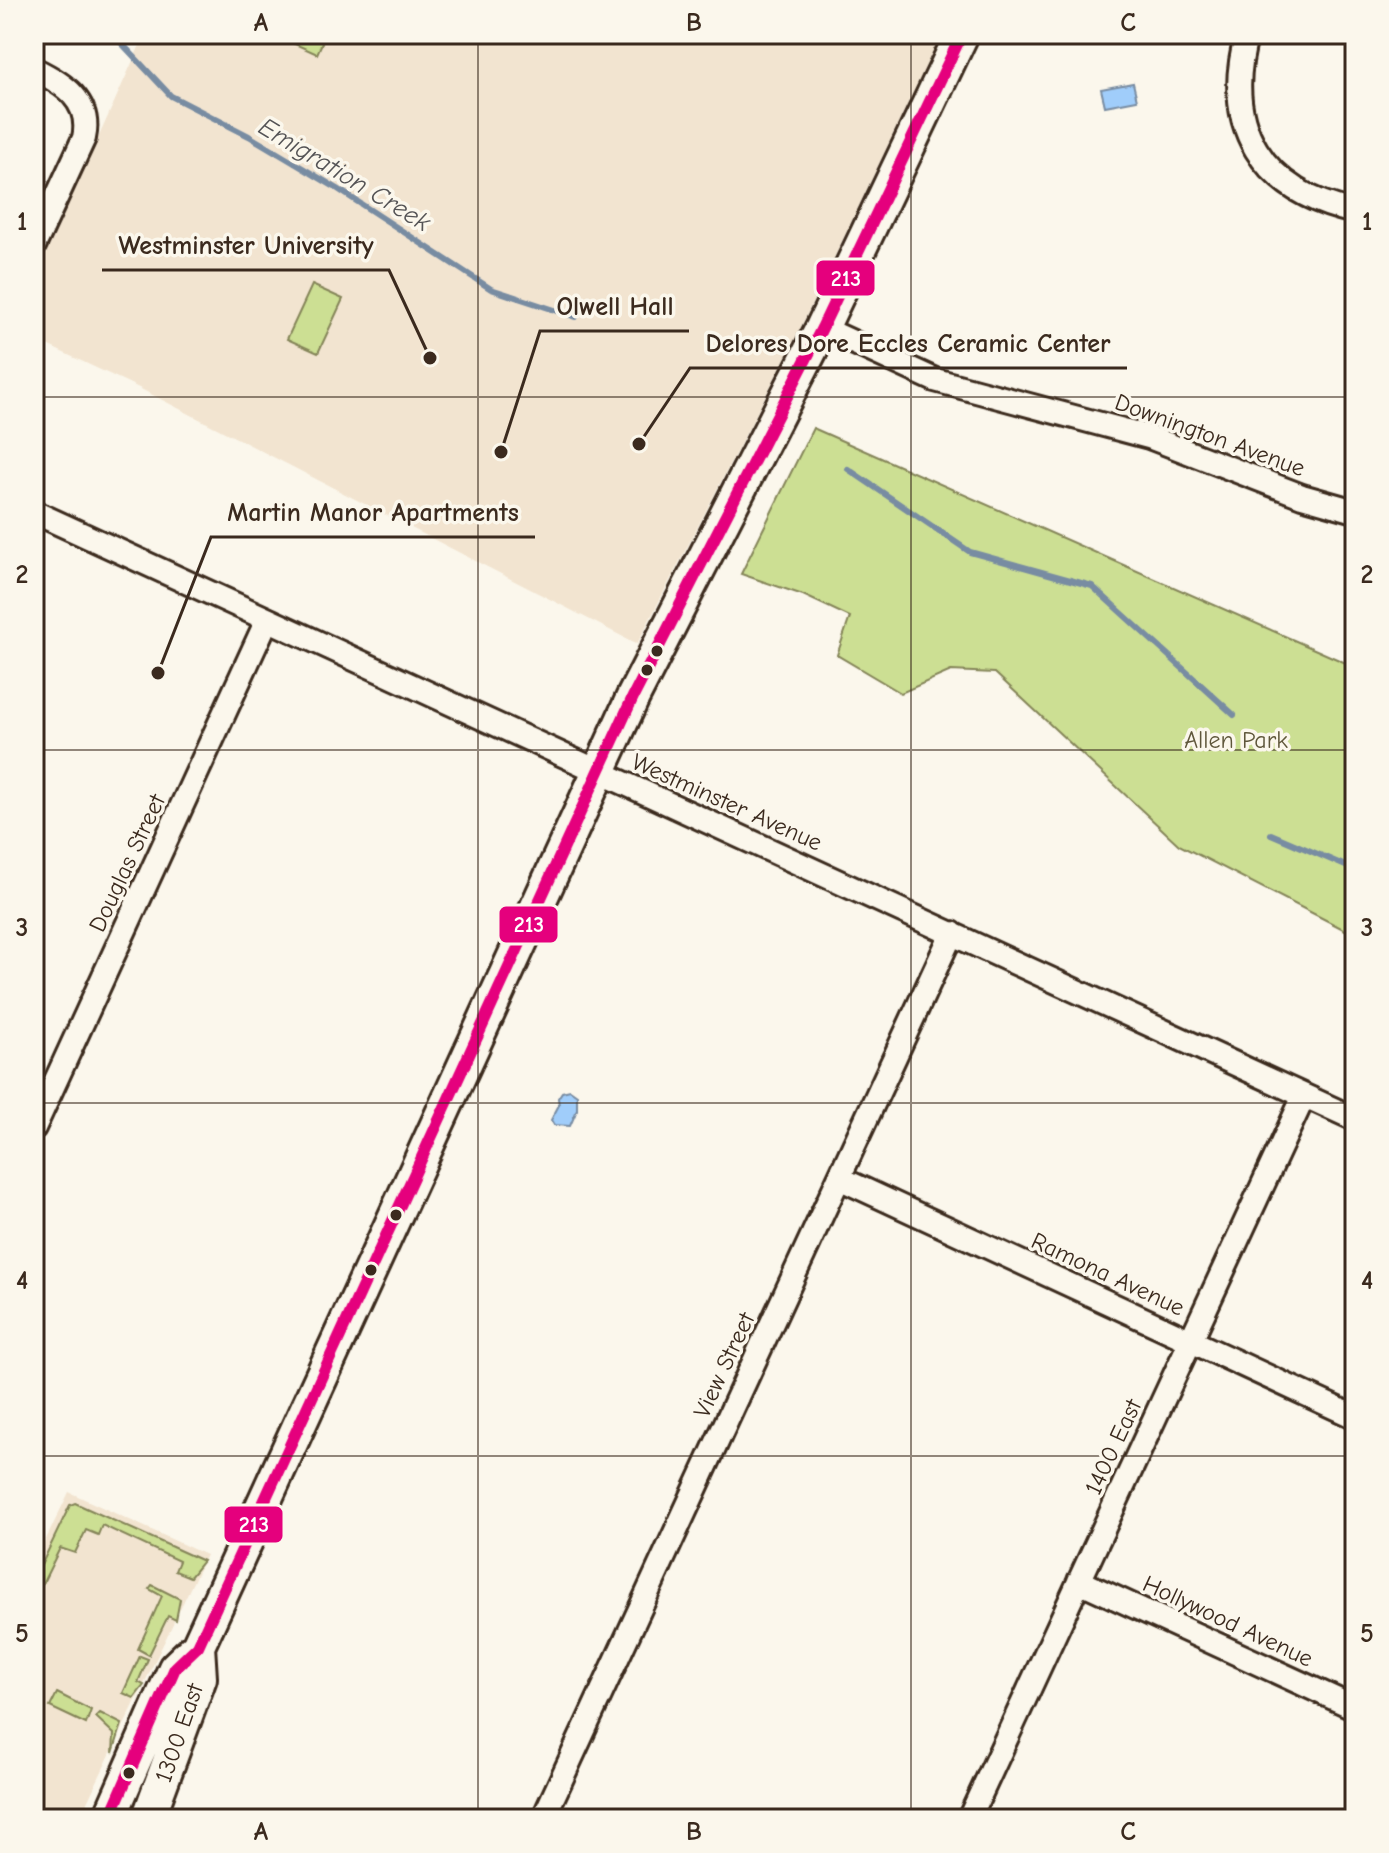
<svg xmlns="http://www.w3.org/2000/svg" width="1389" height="1853" font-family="'Comic Neue',sans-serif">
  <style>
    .built { fill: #f2e4d0 }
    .green { fill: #ccdf93; stroke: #848458; stroke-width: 2 }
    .water { fill: #a0cdfa; stroke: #788ca2; stroke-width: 2 }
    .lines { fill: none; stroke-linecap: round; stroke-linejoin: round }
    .stream { stroke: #788ca2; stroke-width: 6 }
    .street-casing { stroke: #3b2a1e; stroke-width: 28 }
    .secondary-casing { stroke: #3b2a1e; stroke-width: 38 }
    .street { stroke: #fbf7ec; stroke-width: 22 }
    .secondary { stroke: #fbf7ec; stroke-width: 32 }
    .bus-1-casing { stroke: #fbf7ec; stroke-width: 18 }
    .bus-1 { stroke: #e5007d; stroke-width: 12 }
    .grid { fill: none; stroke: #3b2a1e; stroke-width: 2; stroke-opacity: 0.55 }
    .bus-dot { fill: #3b2a1e; stroke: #fbf7ec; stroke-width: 3 }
    .labels { text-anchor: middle; stroke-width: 7; stroke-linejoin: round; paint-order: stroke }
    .street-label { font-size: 24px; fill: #3b2a1e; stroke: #fbf7ec }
    .park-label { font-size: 24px; fill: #5f573b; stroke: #fbf7ec }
    .water-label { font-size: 26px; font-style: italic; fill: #545355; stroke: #fbf7ec }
    .leader { fill: none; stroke: #3b2a1e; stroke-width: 3 }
    .callout-dot { fill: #3b2a1e; stroke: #fbf7ec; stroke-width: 3 }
    .callout-label { font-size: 26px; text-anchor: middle; font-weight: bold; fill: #3b2a1e; stroke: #fbf7ec; stroke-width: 7; stroke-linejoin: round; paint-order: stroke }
    .line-badge { stroke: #fbf7ec; stroke-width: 3 }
    .badge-label { font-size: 22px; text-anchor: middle; font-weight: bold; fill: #fff }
    .neatline { fill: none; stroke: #3b2a1e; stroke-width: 3 }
    .grid-label { font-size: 26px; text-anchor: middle; font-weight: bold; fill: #3b2a1e }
  </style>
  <rect width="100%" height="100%" fill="#fbf7ec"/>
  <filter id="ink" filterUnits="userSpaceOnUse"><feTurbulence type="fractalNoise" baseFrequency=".0125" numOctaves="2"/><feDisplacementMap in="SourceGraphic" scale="16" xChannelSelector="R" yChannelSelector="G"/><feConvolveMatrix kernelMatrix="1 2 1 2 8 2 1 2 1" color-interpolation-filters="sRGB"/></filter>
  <g filter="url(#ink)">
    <!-- built -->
    <path class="built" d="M145 34H941L800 329 637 644 137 387 34 339V280Z
      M69 1492 206 1555 79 1819H34V1564Z"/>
    <!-- green -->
    <path class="green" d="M273 34H326L317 54Z
      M312 285 343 299 318 353 287 339Z
      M813 428 1355 667V935L1179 845 995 673 951 671 901 693 837 655 850 617 803 595 741 574Z
      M75 1503 203 1561 190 1577 175 1571 179 1561 102 1525 98 1535 86 1530 75 1553 60 1548 34 1601V1580L70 1505Z
      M152 1585 180 1599 176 1620 168 1616 149 1655 138 1649 162 1596 149 1589Z
      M140 1656 148 1659 138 1682 144 1685 134 1698 123 1693Z
      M57 1693 91 1710 86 1724 50 1707Z
      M100 1713 122 1724 113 1753 114 1734 96 1717Z"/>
    <!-- water -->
    <path class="water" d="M1133 83 1137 100 1105 106 1101 89Z
      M570 1090 577 1095V1110L570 1126 554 1125 551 1120 559 1105 558 1098 562 1092Z"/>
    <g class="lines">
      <!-- stream -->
      <path class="stream" d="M113 34 171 96 249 136 338 189 491 289 576 317
        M848 469 970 552 1092 586 1234 715
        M1271 834 1355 870"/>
      <defs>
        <path id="street" d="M1247 34C1221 126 1262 192 1355 212
          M34 69C63 83 92 101 84 138L34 246
          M822 328 935 380 1149 437 1302 496 1355 511
          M34 512 1355 1119
          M34 1128 267 620
          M839 1178 1355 1417
          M1079 1581 1355 1708
          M543 1819 952 933
          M969 1819 1304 1096"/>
        <path id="secondary" d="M109 1819 175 1668 198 1646 633 697 822 328 962 34
          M148 1819 200 1678 198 1646"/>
      </defs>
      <!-- street casing -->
      <use href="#street" class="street-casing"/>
      <!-- secondary casing -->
      <use href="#secondary" class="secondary-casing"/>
      <!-- street -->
      <use href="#street" class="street"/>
      <!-- secondary -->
      <use href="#secondary" class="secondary"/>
      <defs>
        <path id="bus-1" d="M109 1819 175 1668 198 1646 633 697 822 328 962 34"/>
      </defs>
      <!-- bus-1 casing -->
      <use href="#bus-1" class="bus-1-casing"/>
      <!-- bus-1 -->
      <use href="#bus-1" class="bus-1"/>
    </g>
  </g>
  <!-- grid -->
  <path class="grid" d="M478 34V1819M911 34V1819M34 397H1355M34 750H1355M34 1103H1355M34 1456H1355"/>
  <!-- markers -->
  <g class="bus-dot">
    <circle cx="657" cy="651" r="7"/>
    <circle cx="647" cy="670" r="7"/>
    <circle cx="396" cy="1215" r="7"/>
    <circle cx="371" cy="1270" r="7"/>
    <circle cx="129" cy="1773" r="7"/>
  </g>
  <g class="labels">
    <!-- street labels -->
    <g class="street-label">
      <text transform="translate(1210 435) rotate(20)" y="8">Downington Avenue</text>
      <text transform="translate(727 802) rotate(24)" y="8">Westminster Avenue</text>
      <text transform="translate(127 863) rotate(-65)" y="8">Douglas Street</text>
      <text transform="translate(1108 1274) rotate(25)" y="8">Ramona Avenue</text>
      <text transform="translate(724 1365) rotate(-65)" y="8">View Street</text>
      <text transform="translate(1113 1447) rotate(-65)" y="8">1400 East</text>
      <text transform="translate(1228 1621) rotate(25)" y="8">Hollywood Avenue</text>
      <text transform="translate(179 1733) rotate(-71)" y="8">1300 East</text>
    </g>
    <!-- park labels -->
    <g class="park-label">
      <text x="1236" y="748">Allen Park</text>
    </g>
    <!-- water labels -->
    <g class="water-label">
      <text transform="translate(345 174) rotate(31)" y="9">Emigration Creek</text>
    </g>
  </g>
  <!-- callouts -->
  <path class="leader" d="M430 358L389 270H102M501 452L540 331H689M639 444L690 368H1127M158 673L211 537H535"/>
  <g class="callout-dot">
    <circle cx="430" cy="358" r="8"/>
    <circle cx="501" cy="452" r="8"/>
    <circle cx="639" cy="444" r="8"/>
    <circle cx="158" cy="673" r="8"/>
  </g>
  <g class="callout-label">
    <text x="246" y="254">Westminster University</text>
    <text x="615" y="315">Olwell Hall</text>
    <text x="908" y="352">Delores Dore Eccles Ceramic Center</text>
    <text x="373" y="521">Martin Manor Apartments</text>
  </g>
  <g class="line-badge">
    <rect x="815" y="259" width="61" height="38" rx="8" fill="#e5007d"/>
    <rect x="498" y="905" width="61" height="39" rx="8" fill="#e5007d"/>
    <rect x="223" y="1505" width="61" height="39" rx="8" fill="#e5007d"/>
  </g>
  <g class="badge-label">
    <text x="846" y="286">213</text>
    <text x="529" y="932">213</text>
    <text x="254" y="1532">213</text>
  </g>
  <!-- margin -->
  <rect width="1389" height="1853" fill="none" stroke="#fbf7ec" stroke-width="88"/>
  <rect x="44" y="44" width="1301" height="1765" class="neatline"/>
  <g class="grid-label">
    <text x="261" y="31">A</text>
    <text x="694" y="31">B</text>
    <text x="1128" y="31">C</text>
    <text x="22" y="230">1</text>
    <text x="1367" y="230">1</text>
    <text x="22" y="583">2</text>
    <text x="1367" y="583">2</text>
    <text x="22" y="936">3</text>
    <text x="1367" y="936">3</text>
    <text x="22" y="1289">4</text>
    <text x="1367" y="1289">4</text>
    <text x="22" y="1642">5</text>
    <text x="1367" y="1642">5</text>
    <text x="261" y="1840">A</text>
    <text x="694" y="1840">B</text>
    <text x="1128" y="1840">C</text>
  </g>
</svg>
